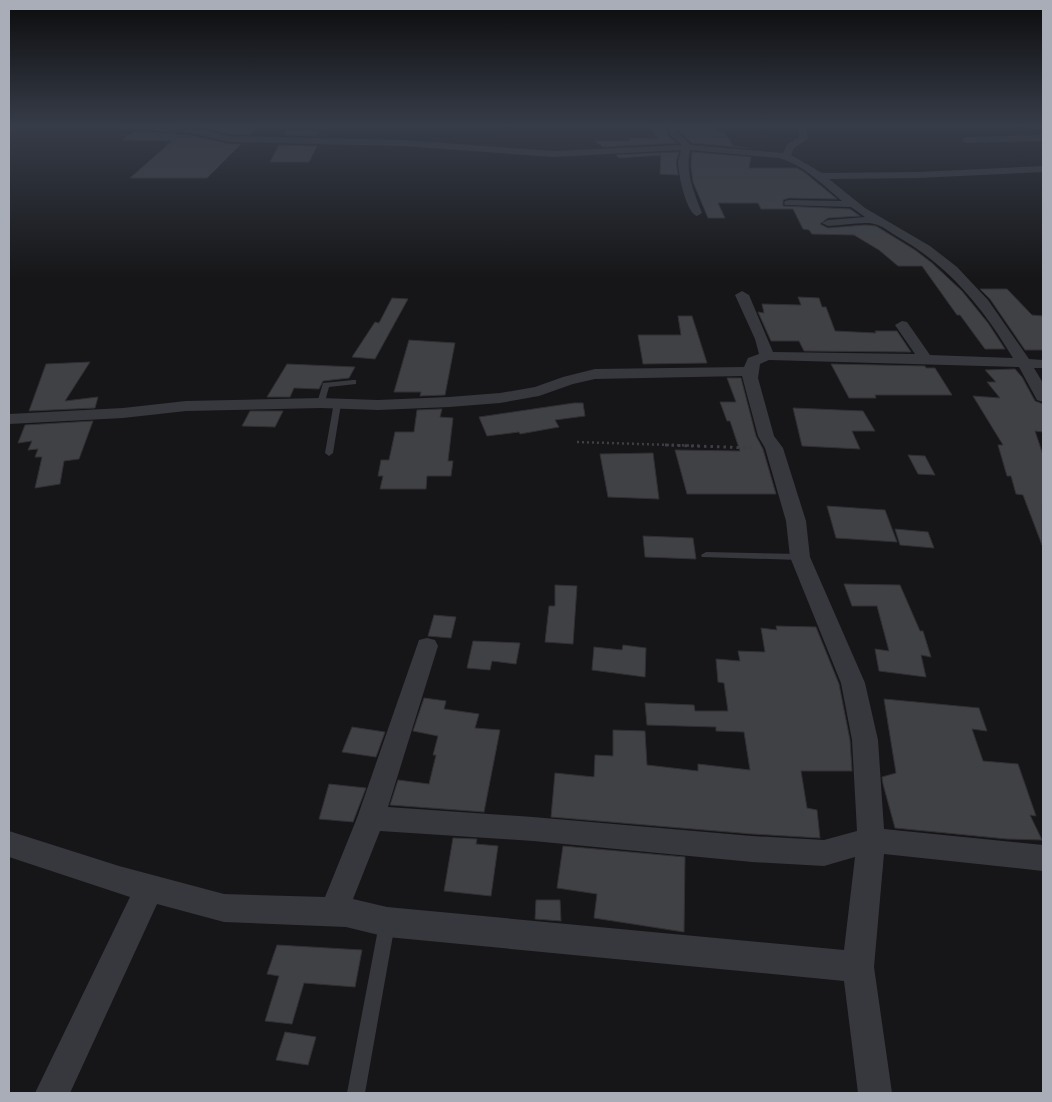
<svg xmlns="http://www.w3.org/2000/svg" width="1052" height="1102" font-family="'Source Sans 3',sans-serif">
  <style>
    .building { fill: #404145; stroke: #303034 }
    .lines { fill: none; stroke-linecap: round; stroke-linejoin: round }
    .path-far1 { stroke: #3d3f44; stroke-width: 2.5; stroke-dasharray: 2 3; stroke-linecap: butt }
    .path { stroke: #3d3f44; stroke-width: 3; stroke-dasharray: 2.5 4; stroke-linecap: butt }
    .service { fill: #37383d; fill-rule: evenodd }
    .minor { fill: #37383d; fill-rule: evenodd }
  </style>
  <rect width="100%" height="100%" fill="#161618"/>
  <!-- building -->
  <path class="building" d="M178 125H260L250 135 229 134 191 125Z
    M648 125H665L668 136 677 143 603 147 595 141H630V138L658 139Z
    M677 125H708L719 132H724L733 146 748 148 692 143 679 131Z
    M287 130 320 131 315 136H322L284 135Z
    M134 131 190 135 229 144H241L207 178H130L172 141 122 140Z
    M279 145 317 146 309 162H270Z
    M679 152 676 162 678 175 660 174 661 155 619 158 616 155Z
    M692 152 751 157 749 168H797L804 172 837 199 789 198 783 200V206L850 209 860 216 828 218 820 224 828 228 865 225 876 226 915 250 932 263 962 291 988 323 1005 349H985L960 315H957L922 266H898L879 250 854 235 812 234 809 230 803 229 793 209H761L758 203H718L725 218H708L693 182 691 166Z
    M980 289H1007L1032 315 1043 316V350H1025L990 299Z
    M798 297 819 298 822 307H826L835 331 876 333 875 331H897L911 352 804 351 799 341H771L758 312 764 313 762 304 801 305Z
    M392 298 408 299 375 359 352 357 375 322 379 323Z
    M678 316H692L707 363 643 364 638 335H681Z
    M409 340 455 343 445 395 420 396 421 392H394Z
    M90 362 65 401 98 397 95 408 29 411 46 364Z
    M287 364 355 367 349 378 323 381 319 389 294 388 290 397H267Z
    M831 364 925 366 926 368H935L952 395H875L876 398H849Z
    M1015 369 1022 377 1035 401 1043 404V432L1035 431 1043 455 1042 545 1023 495 1016 494 1011 476H1007L998 445H1003L973 396 1000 398 987 382H996L985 370Z
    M727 378H741L756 436 763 449 776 494H687L675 450 740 451 730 421H727L720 402H736Z
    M574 403H583L585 416 555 420 559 427 520 434 519 432 487 436 479 417Z
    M793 408 863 411 875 431H852L860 449 802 446Z
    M442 409 440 417 453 418 448 461H453L451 476H427L426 489H380L383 476H378L381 460H389L395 432H414L417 410Z
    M250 411H283L275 427 242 426Z
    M93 421 79 459 64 461 60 484 35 488 42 457H35L38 449 28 450 32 441 18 443 25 425Z
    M653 453 659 499 608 497 600 454Z
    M908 455 925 456 935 475 918 474Z
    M827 506 885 510 897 542 836 538Z
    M895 529 928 532 934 548 900 545Z
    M643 536 693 538 696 559 645 557Z
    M844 584 900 585 920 631H923L931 657 921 655 926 677 879 671 875 649 889 651 877 606H852Z
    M555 585 577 586 573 644 545 642 549 606H555Z
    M434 615 456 617 451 638 428 636Z
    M776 626 816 627 839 684 850 740 852 771H801L807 808 817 810 820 838 752 834 551 817 555 773 594 777 595 755 613 756V730L645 731 647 765 698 771V764L750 770 744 732 716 731V727L647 725 645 703 694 705 695 711H728L724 683 718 682 716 659 740 661 738 651 765 652 761 628 777 630Z
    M473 641 520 643 516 664 492 661 490 670 467 668Z
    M623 645 646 648 645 677 592 670 594 647 622 650Z
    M424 698 446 701 444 709 479 714 475 728 500 730 484 812 390 805 398 780 429 784 436 755H433L438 736 413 731Z
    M884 699 979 708 987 731 972 729 983 761 1018 764 1036 816 1030 815 1042 840 1007 839 895 828 883 784 882 777 896 773Z
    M352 727 385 732 376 757 342 752Z
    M329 784 366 788 353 822 319 819Z
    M453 838 477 839 476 844 498 846 491 896 444 891Z
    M563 846 685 857 684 932 594 918 597 894 557 888Z
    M536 900H560L561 921 535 919Z
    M277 945 362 950 355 987 304 983 292 1024 265 1021 279 976 267 974Z
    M285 1032 316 1037 308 1065 276 1060Z"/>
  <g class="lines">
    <!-- path-far1 -->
    <path class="path-far1" d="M577 442 702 446"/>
    <!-- path -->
    <path class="path" d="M665 445 754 448"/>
    <!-- service -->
    <path class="service" d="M353 380H356V384L329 387 324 405H321L317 403 323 383Z
      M334 402H340L341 404 333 453 329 456 325 453Z
      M706 552 800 554 805 557 800 560 702 557 701 555Z
      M387 917 392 919 395 924 365 1093H347L379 924 382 919Z"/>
    <!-- minor -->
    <path class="minor" d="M116 125H149L191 127 229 136 403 140 554 151 682 145 670 135 667 125H675L677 132 691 145 783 153 787 144 799 138 798 125H806L808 139 794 148 791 155 822 173 918 172 1043 166V172L918 178 829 179 865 208 930 246 957 267 988 300 1029 359 1043 360V368H1034L1043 383V402L1037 400 1019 367 769 360 760 364 758 378 774 436 783 448 806 521 810 557 865 683 878 740 884 829 1043 845V871L884 854 874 967 892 1093H858L844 981 387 937 346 927 224 922 157 904 70 1093H35L130 897 9 857V831L119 866 224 894 325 897 357 818 419 640 427 638 435 640 438 646 388 807 533 817 752 836 824 840 857 831 852 740 841 683 790 557 786 521 765 448 758 436 742 376 595 379 573 384 539 396 500 403 449 407 378 410 321 408 186 411 123 418 9 424V414L123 408 186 401 321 398 378 400 449 397 500 393 535 387 563 377 595 369 744 367 748 358 759 354 755 339 735 295 742 291 749 295 773 352 915 354 895 325 902 321 907 322 930 355 1013 358C983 308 949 266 898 237 891 233 882 225 874 224 865 221 839 226 828 226L822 223 828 220 865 217 851 207 785 205 784 203 785 201 789 200 842 201C823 185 804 165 779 158L690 150C685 173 694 192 702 213L697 216C686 213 678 173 678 162 679 158 680 154 681 150L554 157 403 146 229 142 190 133 120 128ZM380 831 533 841 752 862 824 866 855 857 844 950 387 907 353 899Z
      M1043 135V141L966 143 962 140 966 137Z"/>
  </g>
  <!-- sky -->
  <linearGradient id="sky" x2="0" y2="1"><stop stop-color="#0c0c0d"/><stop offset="0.45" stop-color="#363c48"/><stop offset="1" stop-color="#363c48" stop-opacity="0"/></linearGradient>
  <rect width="1052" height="279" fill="url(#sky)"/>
  <!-- border -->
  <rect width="1052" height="1102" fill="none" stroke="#a8adb8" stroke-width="20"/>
</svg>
